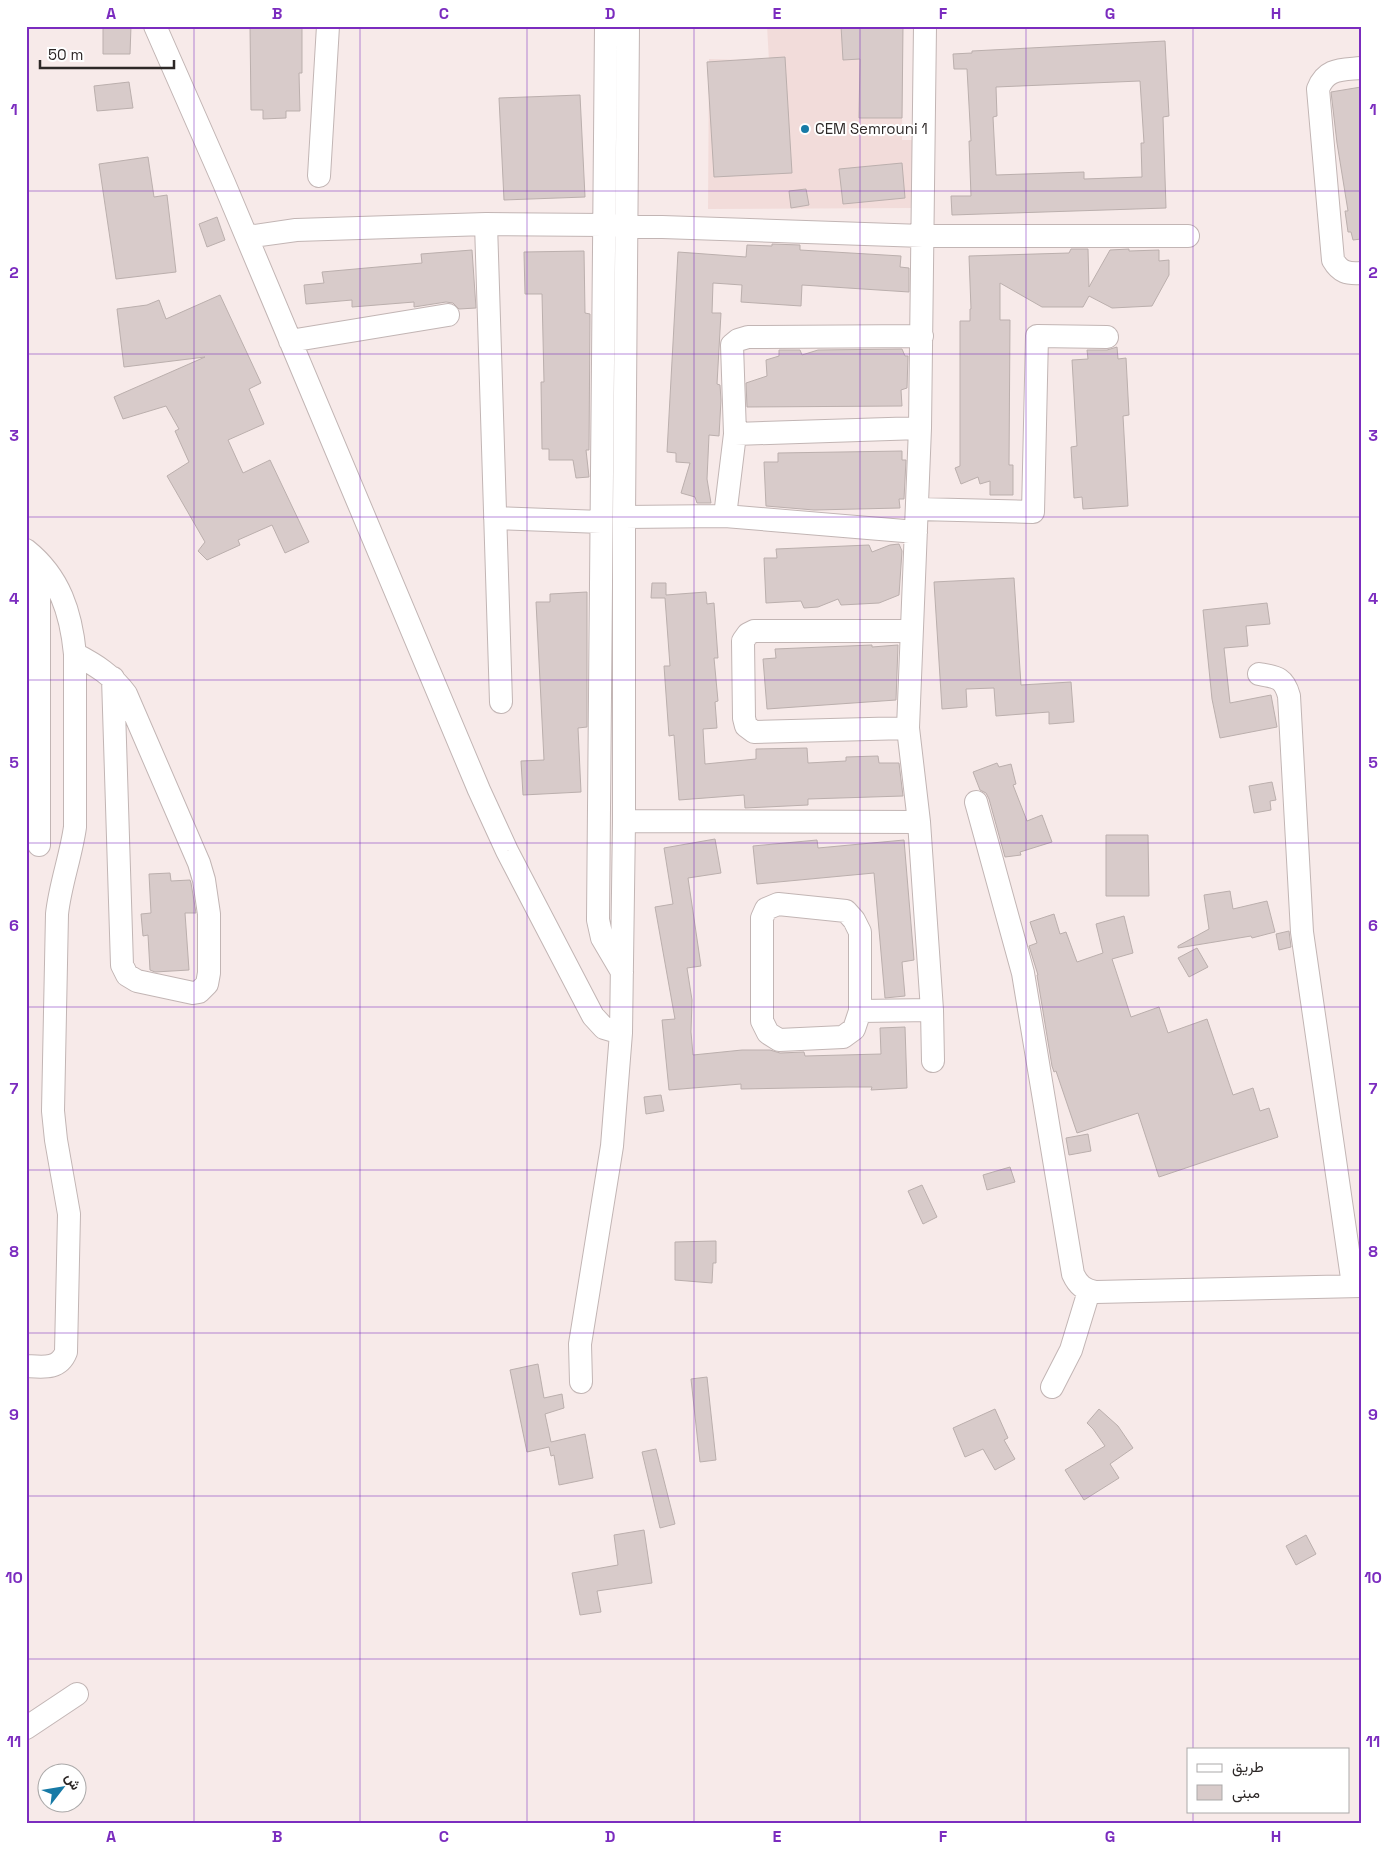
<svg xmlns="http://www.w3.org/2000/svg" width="1387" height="1850" font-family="'Space Grotesk',Vazirmatn,sans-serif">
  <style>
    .built { fill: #f2dcda }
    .building { fill: #d8cbca; stroke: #bbafad; fill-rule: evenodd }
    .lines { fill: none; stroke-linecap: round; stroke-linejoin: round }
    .minor-casing { stroke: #c2b5b4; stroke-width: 24 }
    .minor { stroke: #fff; stroke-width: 22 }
    .grid { fill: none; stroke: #7b2cbf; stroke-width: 1; stroke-opacity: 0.55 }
    .poi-dot { fill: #177aa6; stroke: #fff; stroke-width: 2 }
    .labels { text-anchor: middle; stroke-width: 4; stroke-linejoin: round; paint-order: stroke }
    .poi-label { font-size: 15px; fill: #2d2827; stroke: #fff; text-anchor: start }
    .neatline { fill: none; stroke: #7b2cbf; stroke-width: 2 }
    .grid-label { font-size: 16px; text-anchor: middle; font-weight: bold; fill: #7b2cbf }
  </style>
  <rect width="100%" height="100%" fill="#f7eae9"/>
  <!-- built -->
  <path class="built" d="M767 26H903L902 140H914L915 208 708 209 709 59 769 61Z"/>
  <!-- building -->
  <path class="building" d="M103 26H131L130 54H103Z
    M250 26H302V73H299L300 111H286V118L263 119V110H251Z
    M841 26H903L902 118H859L860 59 843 60Z
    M1165 41 1169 116 1163 117 1166 208 952 215 951 196H971L969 141H971L967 69H954L953 54 972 53V51ZM1140 81 1144 143H1141L1142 177 1084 179V172L996 175 993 117 997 116 996 87Z
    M785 57 792 173 714 177 707 62Z
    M129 82 133 108 97 111 94 86Z
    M1361 87V239L1353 240 1351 232H1348L1345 211H1348L1337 143 1331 92Z
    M580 95 585 197 504 200 499 98Z
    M148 157 154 197 167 195 176 272 116 279 99 164Z
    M902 163 905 198 843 204 839 169Z
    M806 189 809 205 791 208 789 191Z
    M217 217 225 240 207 247 199 224Z
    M772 244 800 245V250L901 256 900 267 909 268V292L802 285 801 306 741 302 742 285 713 283 712 313H721L717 384 720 385 721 400 719 436 709 435 707 479 711 503H697L695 497 681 493 690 463 676 462V453L667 452 678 252 746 257 747 245 772 246Z
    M1071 249H1088L1089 287 1110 250 1129 249V251L1159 250V261L1169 260V275L1152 306 1112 308 1089 296 1083 307H1042L1000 283V320H1010L1009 465H1013V495H990V481L980 484 978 477 961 484 955 468 960 466V321H970V309H971L969 256 1069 253Z
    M472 250 476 308 459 309 453 303 446 302 414 307V302L352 307V300L306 304 304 285 324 283 322 272 422 263 421 254Z
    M584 251 585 313 590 314 589 450H586L589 477 576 478 573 460H549V449H542L541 382H544L542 294H525L524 252Z
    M220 295 261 383 249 389 264 424 228 440 243 473 270 460 309 542 285 553 272 525 238 540 240 545 207 560 198 551 205 542 167 476 189 462 175 431 179 429 166 406 123 419 114 397 205 357 124 367 117 309 147 305 159 300 166 319Z
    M1117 347 1118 359 1126 358 1129 415 1123 416 1128 506 1083 509 1082 497 1074 498 1071 447 1077 446 1072 360 1088 359 1087 350H1107Z
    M902 349 905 356H908L907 388 901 390 902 406 747 407 746 383 767 376 766 360 779 356V350H800L802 355 818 350Z
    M902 451V460H906L904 499H899L900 508 814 510 766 506 764 462H778V453Z
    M899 544 902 551 899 595 879 603 841 605 838 599 818 607 804 608 801 601 766 603 764 558H777L776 549 869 545 872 552 890 545Z
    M1014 578 1021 685 1071 682 1074 722 1049 724V712L996 716 994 688 966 689 967 707 942 709 934 582Z
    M652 583H666V595L706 592 707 604 714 603 718 658H714L718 701 715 702 717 728 703 729 705 764 756 759V749L807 748 808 763 846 761V757L878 756 879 763H899L903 796 808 799V805L745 808 744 795 679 800 674 735 669 736 664 666H670L665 598H651Z
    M587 592V727L578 728 581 792 523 795 521 761 544 760 536 602H550V594Z
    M1267 603 1270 624 1246 626 1248 646 1224 648 1230 703 1271 695 1277 727 1220 738 1212 699 1203 610Z
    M872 645V647L898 645 896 700 767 709 763 659 776 658 775 649Z
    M997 763 999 767 1011 764 1016 784 1013 785 1027 821 1042 815 1052 842 1020 852 1021 855 1005 857 989 799 986 793 980 790 973 772Z
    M1272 782 1276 800 1270 801 1271 810 1254 813 1249 786Z
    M1106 835H1148L1149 896H1106Z
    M715 839 721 873 688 878 701 966 687 968 692 1000 691 1032 693 1055 742 1050H770L780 1053 804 1052 805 1056 881 1054 880 1028 905 1027 907 1088 871 1090 872 1087H847L741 1089V1084L669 1090 662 1020 675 1019 655 907 673 904 664 848Z
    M817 840 818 848 904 840 914 960 902 962 905 996 885 998 874 873 757 884 753 846Z
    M170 873 171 881 190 880 191 883 196 913H185L189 970 155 972 150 970 148 935 143 936 141 914 151 913 149 874Z
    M1230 891 1233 909 1267 901 1275 932 1252 938 1251 936 1178 948V946L1209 929 1204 895Z
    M1054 914 1060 934 1066 932 1077 962 1103 953 1096 924 1124 916 1133 953 1112 959 1131 1017 1159 1007 1168 1033 1207 1019 1233 1095 1253 1088 1260 1111 1269 1108 1278 1137 1159 1177 1138 1113 1077 1133 1056 1071 1054 1072 1052 1066 1037 975H1038L1029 946 1037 943 1030 922Z
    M1289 931 1291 947 1279 950 1276 934Z
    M1197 948 1208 967 1189 977 1178 958Z
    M661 1095 664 1111 646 1114 644 1097Z
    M1088 1134 1091 1151 1069 1155 1066 1138Z
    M1010 1167 1015 1182 987 1190 983 1175Z
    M922 1185 937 1217 923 1224 908 1191Z
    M716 1241V1263H713L712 1283 675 1280V1242Z
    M538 1364 544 1398 562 1394 564 1408 545 1414 551 1442 585 1434 593 1478 559 1485 554 1455 551 1456 549 1447 527 1452 510 1370Z
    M707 1377 716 1460 700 1462 691 1379Z
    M995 1409 1008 1438 1004 1440 1015 1459 995 1470 983 1449 965 1457 953 1428Z
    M1099 1409 1118 1426 1133 1448 1110 1464 1119 1478 1084 1500 1065 1470 1105 1446 1093 1429 1087 1423Z
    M656 1449 675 1524 660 1528 642 1452Z
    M644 1530 652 1583 597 1591 601 1612 580 1615 572 1573 618 1565 614 1535Z
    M1306 1535 1316 1554 1296 1565 1286 1546Z"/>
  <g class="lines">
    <defs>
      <path id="minor" d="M155 26 224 183 479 790 507 851 593 1016 604 1028 621 1033
        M606 26 598 920 602 938 622 972
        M925 26 920 428 908 728 919 822 932 1010 933 1061
        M1361 68C1341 70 1326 68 1318 89L1333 260C1340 272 1347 274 1361 273
        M319 176 328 26
        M486 224 501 702
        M247 237 296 230 486 224 604 225 923 236H1188
        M290 341 448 315
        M735 434 920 428
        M918 509 1033 512 1037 336 1107 337
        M725 516 735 434 732 345 738 340 748 337 922 336
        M624 517 725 516 916 532
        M495 518 601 522
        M26 550C60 577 71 613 75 654V827C71 856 60 885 57 914L53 1111 56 1140 69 1214 66 1352C59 1370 43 1367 26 1366
        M39 562V845
        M75 654C96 665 112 675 126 694L199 863 204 880 209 914V973L207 984 199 992 193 993 137 981 127 975 122 965 113 678
        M1259 674C1276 677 1284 677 1289 696L1302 932 1353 1285
        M908 728 754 732 746 726 744 718 743 641 748 634 754 631H911
        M976 802 1023 973 1073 1274C1078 1285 1084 1290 1096 1292L1361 1286
        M624 821 919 822
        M778 904 846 911 854 920 860 932V1011L854 1029 843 1037 779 1040 768 1033 762 1021V918L766 909Z
        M860 1011 932 1010
        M581 1382 580 1344 612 1146 621 1033 624 821V517L628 26
        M1052 1387 1071 1350 1089 1291
        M26 1728 77 1694"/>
    </defs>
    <!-- minor casing -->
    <use href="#minor" class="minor-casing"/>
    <!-- minor -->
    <use href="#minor" class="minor"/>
  </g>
  <!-- grid -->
  <path class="grid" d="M194 26V1824M360 26V1824M527 26V1824M694 26V1824M860 26V1824M1026 26V1824M1193 26V1749M26 191H1361M26 354H1361M26 517H1361M26 680H1361M26 843H1361M26 1007H1361M26 1170H1361M26 1333H1361M26 1496H1361M26 1659H1361M1193 1811V1824"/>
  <!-- markers -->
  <circle class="poi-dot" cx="805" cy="129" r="5"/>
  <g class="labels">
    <!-- poi labels -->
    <g class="poi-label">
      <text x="815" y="134">CEM Semrouni 1</text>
    </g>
  </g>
  <!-- border -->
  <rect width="1387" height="1850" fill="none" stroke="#ffffff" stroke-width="55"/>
  <!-- legend -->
  <rect x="1187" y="1748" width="162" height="65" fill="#ffffff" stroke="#aba9a9"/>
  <rect x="1197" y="1764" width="25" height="8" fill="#ffffff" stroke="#aba9a9"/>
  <text x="1232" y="1772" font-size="15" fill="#2d2827">طريق</text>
  <rect x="1197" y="1785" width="25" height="15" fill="#d8cbca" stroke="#aba9a9"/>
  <text x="1232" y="1798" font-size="15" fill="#2d2827">مبنى</text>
  <!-- north arrow -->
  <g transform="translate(62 1788) rotate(59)"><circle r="24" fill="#ffffff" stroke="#aba9a9"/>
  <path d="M0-4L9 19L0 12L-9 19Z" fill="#177aa6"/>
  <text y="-8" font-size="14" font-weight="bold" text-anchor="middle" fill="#2d2827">ش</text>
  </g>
  <!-- scale -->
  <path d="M40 60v8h134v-8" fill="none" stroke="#2d2827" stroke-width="2.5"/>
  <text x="48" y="60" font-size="15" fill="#2d2827" stroke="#ffffff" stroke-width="4" paint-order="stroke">50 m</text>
  <rect x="28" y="28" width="1332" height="1794" class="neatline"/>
  <g class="grid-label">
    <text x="111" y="19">A</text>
    <text x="277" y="19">B</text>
    <text x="444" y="19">C</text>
    <text x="610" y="19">D</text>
    <text x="777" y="19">E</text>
    <text x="943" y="19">F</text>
    <text x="1110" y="19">G</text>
    <text x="1276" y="19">H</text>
    <text x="14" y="115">1</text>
    <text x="1373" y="115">1</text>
    <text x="14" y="278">2</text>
    <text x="1373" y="278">2</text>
    <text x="14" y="441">3</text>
    <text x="1373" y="441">3</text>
    <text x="14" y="604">4</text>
    <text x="1373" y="604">4</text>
    <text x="14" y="768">5</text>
    <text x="1373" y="768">5</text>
    <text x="14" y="931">6</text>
    <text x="1373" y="931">6</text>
    <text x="14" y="1094">7</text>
    <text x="1373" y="1094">7</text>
    <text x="14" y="1257">8</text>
    <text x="1373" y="1257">8</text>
    <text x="14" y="1420">9</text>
    <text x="1373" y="1420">9</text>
    <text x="14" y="1583">10</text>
    <text x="1373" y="1583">10</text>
    <text x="14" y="1747">11</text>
    <text x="1373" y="1747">11</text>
    <text x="111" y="1842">A</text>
    <text x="277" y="1842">B</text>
    <text x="444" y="1842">C</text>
    <text x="610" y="1842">D</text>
    <text x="777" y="1842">E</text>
    <text x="943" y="1842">F</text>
    <text x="1110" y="1842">G</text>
    <text x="1276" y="1842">H</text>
  </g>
</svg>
